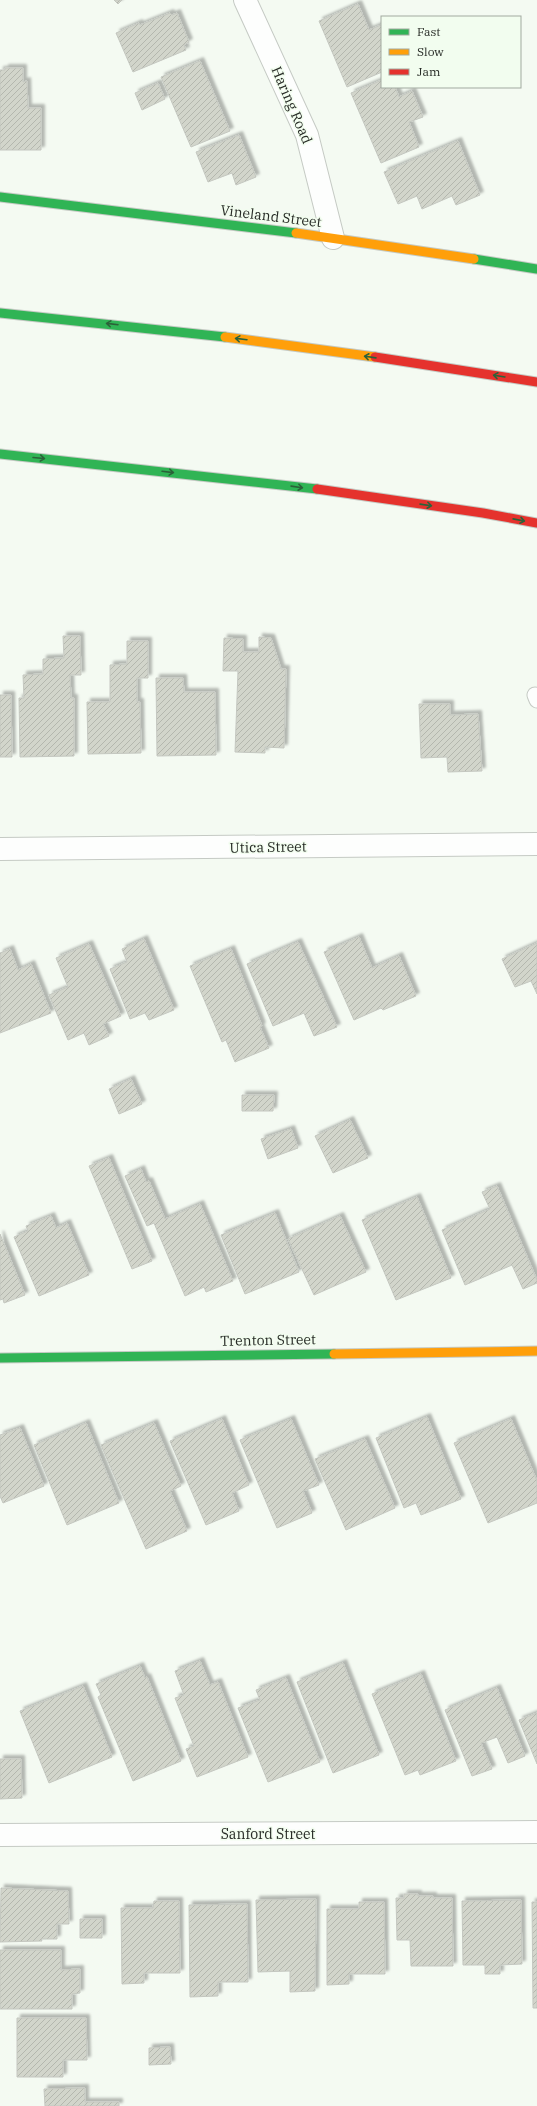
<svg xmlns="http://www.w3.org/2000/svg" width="537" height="2106" font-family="'IBM Plex Serif',serif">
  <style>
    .building { fill: url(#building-hatch); stroke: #c4c7c0; filter: url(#shadow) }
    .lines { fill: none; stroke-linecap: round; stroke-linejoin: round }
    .lane-casing { stroke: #c5cac4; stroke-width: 17 }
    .street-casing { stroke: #c5cac4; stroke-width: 24 }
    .fast-casing { stroke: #c5cac4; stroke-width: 11 }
    .slow-casing { stroke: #c5cac4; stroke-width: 11 }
    .jam-casing { stroke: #c5cac4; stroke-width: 11 }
    .lane { stroke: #fdfefd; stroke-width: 15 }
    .street { stroke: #fdfefd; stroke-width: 22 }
    .fast { stroke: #30b455; stroke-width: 9 }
    .slow { stroke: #ff9f0a; stroke-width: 9 }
    .jam { stroke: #e5322d; stroke-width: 9 }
    .oneway { stroke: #2b6239 }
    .labels { text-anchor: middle; stroke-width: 3; stroke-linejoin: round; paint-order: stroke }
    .street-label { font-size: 14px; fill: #272b26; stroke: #f2fdef }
  </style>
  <defs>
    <pattern id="building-hatch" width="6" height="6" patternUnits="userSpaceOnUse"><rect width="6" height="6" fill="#d2d5cb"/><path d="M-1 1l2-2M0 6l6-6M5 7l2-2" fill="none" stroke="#b4b7ae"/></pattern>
    <filter id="shadow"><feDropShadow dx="3.5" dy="-3.5" stdDeviation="1" flood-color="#0004"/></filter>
  </defs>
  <rect width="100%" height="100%" fill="#f4faf2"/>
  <!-- building -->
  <path class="building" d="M114 0H122L118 4Z
    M358 4 369 30 381 25 382 27V72L347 87 319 21Z
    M170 13 172 15 177 13 189 42 184 45 186 50 133 72 116 33 139 23 140 25Z
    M200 61 230 131 191 147 161 77Z
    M5 68H23V82L27 81 28 108H41V150H0V70H5Z
    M382 80V87H395L399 97 412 91 423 117 409 122 419 147 381 163 351 93Z
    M158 83 165 99 142 110 135 93Z
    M239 135 256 177 236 185 232 173 208 182 196 152Z
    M458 141 480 195 456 205 452 196 422 209 417 196 398 204 384 172Z
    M63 636H80L81 675H70L71 698H74V756L20 757 19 698H24L23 675 43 674V659L64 658Z
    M259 637 271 638 281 669H286L284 748 265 747V753L235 752 238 671H223L224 638 243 639V652H259Z
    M127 641H148V678H137V702H140L141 753 88 754 87 702H110V665L127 664Z
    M156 678H183L184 692H215L216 755 157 756Z
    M0 695H11L12 757H0Z
    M419 704H450V715L478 714 482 771 448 772 447 757 421 758Z
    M359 937 372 968 399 956 416 996 383 1010 381 1008 354 1020 324 952Z
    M144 939 174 1010 149 1020 145 1013 130 1019 110 969 127 962 122 949Z
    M298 942 337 1027 314 1036 304 1013 273 1026 247 964Z
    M537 943V994L531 981 515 987 502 959Z
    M89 944 121 1016 103 1024 109 1036 89 1045 84 1033 68 1040 49 995 68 987 56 958Z
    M10 949 18 970 31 964 51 1013 0 1033V953Z
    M231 949 262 1026 260 1027 269 1048 235 1062 226 1040 222 1042 190 966Z
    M131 1079 142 1104 119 1114 109 1089Z
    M242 1095H274L273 1111H242Z
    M350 1120 368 1158 333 1173 315 1136Z
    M291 1129 298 1148 268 1159 261 1139Z
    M109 1158 152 1261 132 1269 89 1166Z
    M141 1169 146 1182 149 1181 165 1219 200 1204 233 1281 206 1292 204 1287 185 1296 154 1223 147 1226 125 1176Z
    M497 1186 537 1280V1283L523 1289 512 1265 465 1285 442 1230 490 1209 482 1192Z
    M417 1197 451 1278 396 1300 362 1220Z
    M275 1213 299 1272 245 1294 221 1235Z
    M51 1216 56 1228 67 1223 89 1275 39 1296 14 1237 28 1231 26 1226Z
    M340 1216 366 1272 314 1295 288 1239Z
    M0 1234 25 1295 4 1303 3 1299 0 1300Z
    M427 1417 461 1499 421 1515 416 1503 404 1508 376 1438Z
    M222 1419 249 1485 232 1493 239 1511 206 1525 170 1441Z
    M291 1419 319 1485 303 1491 312 1513 277 1528 240 1440Z
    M511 1419 537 1481V1503L488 1523 454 1443Z
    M86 1423 119 1503 67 1525 34 1445Z
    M154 1423 181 1486 170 1491 187 1531 146 1549 101 1445Z
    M20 1428 44 1486 3 1503 0 1496V1435Z
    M365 1439 395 1508 346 1530 315 1459Z
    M200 1661 210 1685 218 1682 248 1757 197 1777 186 1749 194 1746 175 1698 184 1695 175 1671Z
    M343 1663 379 1755 333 1773 297 1682Z
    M140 1666 145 1678 147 1677 181 1761 133 1781 98 1697 101 1695 96 1684Z
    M421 1674 456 1761 420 1775 418 1770 405 1775 372 1694Z
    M286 1678 320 1762 268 1782 238 1708 260 1700 256 1690Z
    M83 1686 112 1757 49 1783 20 1711Z
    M497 1688 525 1756 508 1763 497 1737 481 1743 492 1769 472 1776 445 1710Z
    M537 1713V1764L519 1720Z
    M0 1759H21L22 1798 0 1799Z
    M1 1888 68 1891 69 1924H57V1939H41L42 1941 0 1942Z
    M404 1894H418V1896H433V1898H452L453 1966H411L410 1940H397L396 1898H404Z
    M316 1899 315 1991 290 1992V1971L258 1972 256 1900Z
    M521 1900 522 1964 500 1965V1974H485V1965H463L462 1901Z
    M154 1901H179L180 1973H144V1983L122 1984 121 1908H153Z
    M359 1902H384L385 1974H349V1984L327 1985V1909H359Z
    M532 1902H537V2008H533Z
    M247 1904 248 1982H218V1996L190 1997 189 1905Z
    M80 1919H102V1938H80Z
    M0 1950H61V1970L80 1969V1993L72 1994V2009H0Z
    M17 2018H86L87 2060H63V2077H17Z
    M170 2047 171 2064 149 2065V2048Z
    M85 2088V2102H119V2106H45L44 2089Z"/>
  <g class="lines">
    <defs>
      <path id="lane" d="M535 695 537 700"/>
      <path id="street" d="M245 0 307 135 333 238
        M0 849 537 844
        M0 1835 537 1832"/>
      <path id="fast" d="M0 197 296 233
        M474 259 537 269
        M0 313 225 337
        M0 454 317 489
        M0 1358 334 1354"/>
      <path id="slow" d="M296 233 474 259
        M225 337 375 357
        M334 1354 537 1351"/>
      <path id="jam" d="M375 357 537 382
        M317 489 483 513 537 523"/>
    </defs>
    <!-- lane casing -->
    <use href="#lane" class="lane-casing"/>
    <!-- street casing -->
    <use href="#street" class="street-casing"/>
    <!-- fast casing -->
    <use href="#fast" class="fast-casing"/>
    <!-- slow casing -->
    <use href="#slow" class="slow-casing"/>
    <!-- jam casing -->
    <use href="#jam" class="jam-casing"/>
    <!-- lane -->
    <use href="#lane" class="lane"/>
    <!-- street -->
    <use href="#street" class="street"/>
    <!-- fast -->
    <use href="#fast" class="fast"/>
    <!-- slow -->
    <use href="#slow" class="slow"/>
    <!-- jam -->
    <use href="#jam" class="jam"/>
  </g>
  <!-- one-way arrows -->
  <defs><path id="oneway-shaft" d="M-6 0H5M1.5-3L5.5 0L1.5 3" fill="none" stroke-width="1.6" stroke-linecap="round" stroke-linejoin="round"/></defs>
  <g class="oneway">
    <use href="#oneway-shaft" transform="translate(112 324) rotate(-173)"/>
    <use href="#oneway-shaft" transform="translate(241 339) rotate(-173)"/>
    <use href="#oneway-shaft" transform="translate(370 357) rotate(-172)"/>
    <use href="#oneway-shaft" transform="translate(499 376) rotate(-171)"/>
    <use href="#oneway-shaft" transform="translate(39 458) rotate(5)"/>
    <use href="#oneway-shaft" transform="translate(168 472) rotate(7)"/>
    <use href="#oneway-shaft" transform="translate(297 487) rotate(8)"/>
    <use href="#oneway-shaft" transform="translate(426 505) rotate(8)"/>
    <use href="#oneway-shaft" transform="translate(519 520) rotate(11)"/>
  </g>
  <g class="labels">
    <!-- street labels -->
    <g class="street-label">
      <text transform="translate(292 105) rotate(67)" y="5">Haring Road</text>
      <text transform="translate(271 216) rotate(7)" y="5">Vineland Street</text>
      <text transform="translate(268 847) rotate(-1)" y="5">Utica Street</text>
      <text transform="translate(268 1340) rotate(-1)" y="5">Trenton Street</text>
      <text x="268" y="1839">Sanford Street</text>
    </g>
  </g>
  <!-- legend -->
  <rect x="381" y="16" width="140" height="72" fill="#f2fdef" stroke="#a1a99f"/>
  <rect x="389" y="29" width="20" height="6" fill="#30b455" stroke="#a1a99f"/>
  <text x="417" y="36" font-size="12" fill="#272b26">Fast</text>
  <rect x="389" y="49" width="20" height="6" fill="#ff9f0a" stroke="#a1a99f"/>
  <text x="417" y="56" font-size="12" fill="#272b26">Slow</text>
  <rect x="389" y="69" width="20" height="6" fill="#e5322d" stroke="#a1a99f"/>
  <text x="417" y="76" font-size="12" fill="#272b26">Jam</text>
</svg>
